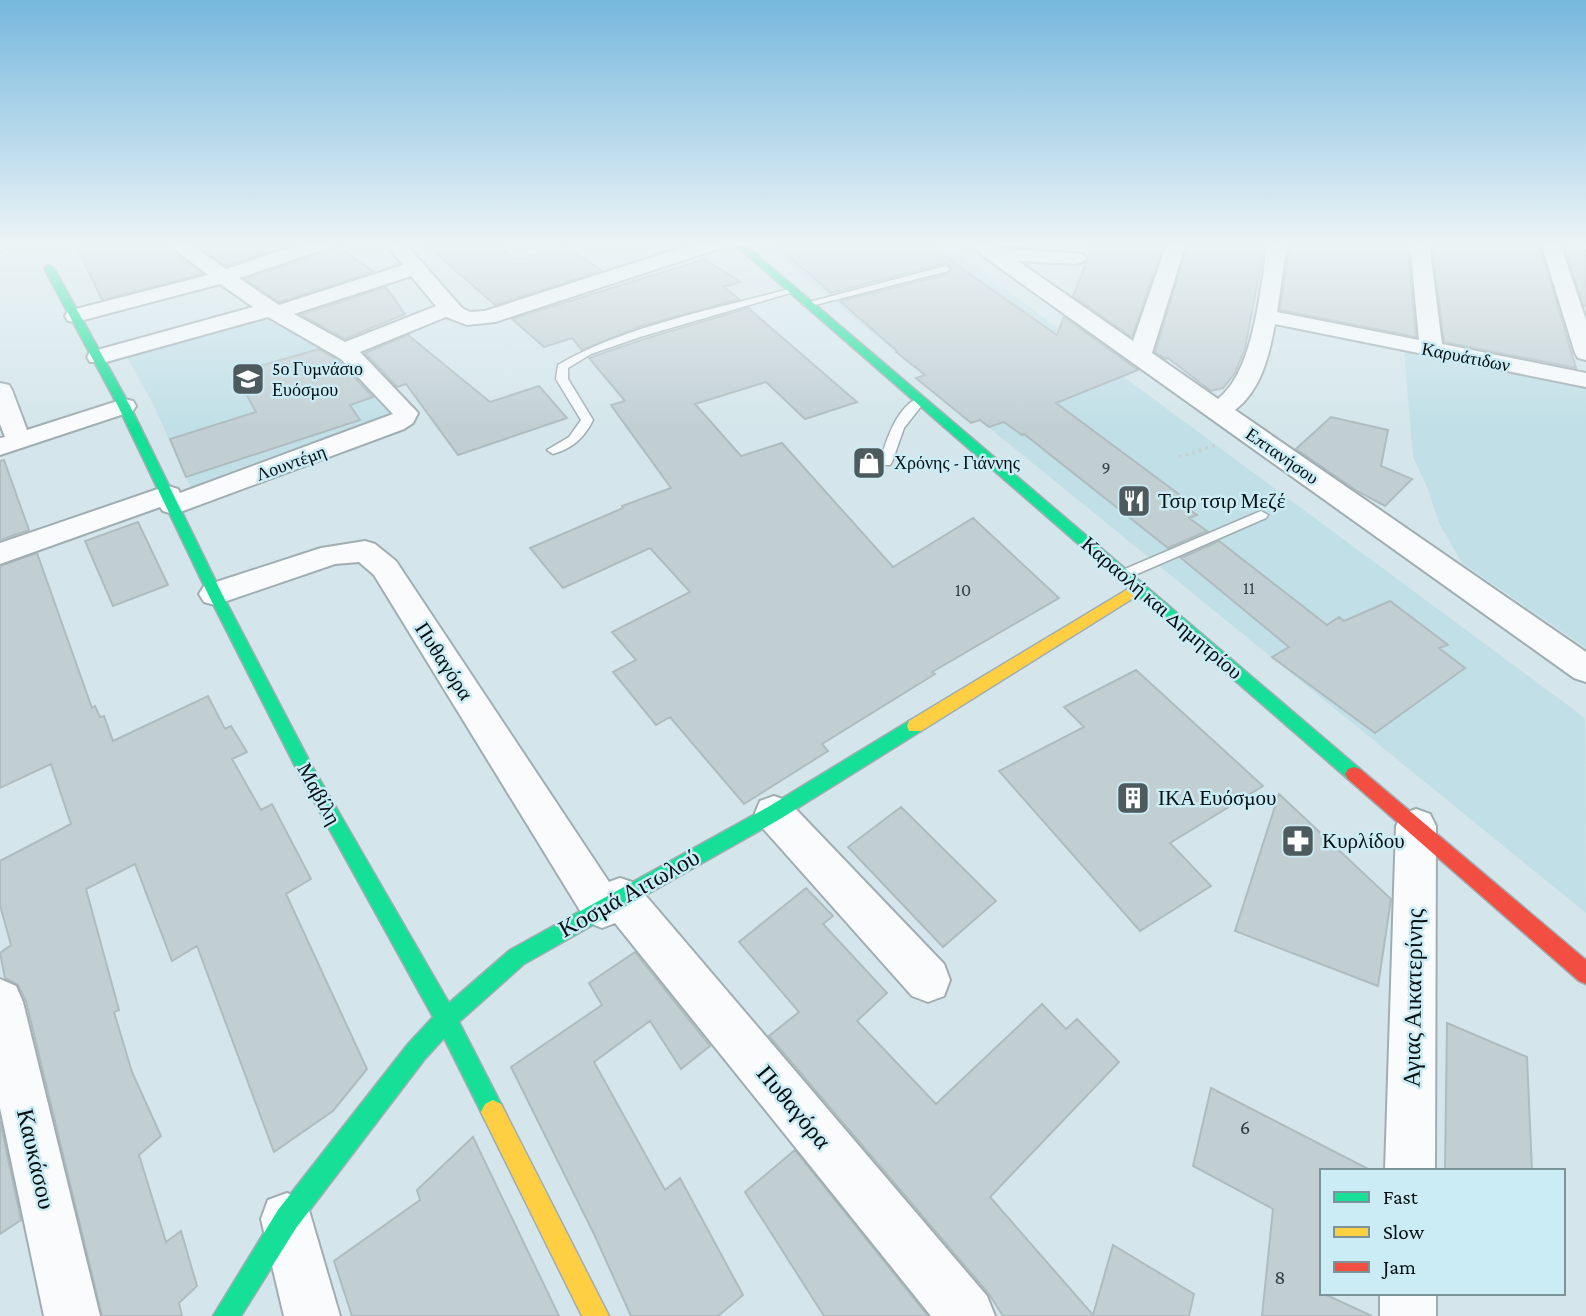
<svg xmlns="http://www.w3.org/2000/svg" width="1586" height="1316" font-family="'Crimson Pro',serif">
  <style>
    .built { fill: #c0dfe7 }
    .building { fill: #c1cfd3; stroke: #aebcbf; stroke-width: 2 }
    .lines { fill: none; stroke-linecap: round; stroke-linejoin: round }
    .lane-casing { stroke: #a0aeb2; stroke-width: 3 }
    .street-casing { stroke: #a0aeb2; stroke-width: 4 }
    .fast-casing { stroke: #a0aeb2; stroke-width: 3 }
    .slow-casing { stroke: #a0aeb2; stroke-width: 3 }
    .jam-casing { stroke: #a0aeb2; stroke-width: 3 }
    .path { stroke: #c9cecf; stroke-width: 3.5; stroke-dasharray: 2.5 4.5; stroke-linecap: butt }
    .lane { fill: #f9fbfc; fill-rule: evenodd }
    .street { fill: #f9fbfc; fill-rule: evenodd }
    .fast { fill: #16e098; fill-rule: evenodd }
    .slow { fill: #ffcf43; fill-rule: evenodd }
    .jam { fill: #f24e42; fill-rule: evenodd }
    .labels { text-anchor: middle; stroke-width: 5; stroke-linejoin: round; paint-order: stroke }
    .far-street-label { font-size: 18px; fill: #040f12; stroke: #cbecf4 }
    .far-poi-label { font-size: 18px; fill: #040f12; stroke: #cbecf4; text-anchor: start }
    .number-label { font-size: 18px; fill: #344043 }
    .poi-label { font-size: 21px; fill: #040f12; stroke: #cbecf4; text-anchor: start }
    .street-label { font-size: 21px; fill: #040f12; stroke: #cbecf4 }
    .near-number-label { font-size: 21px; fill: #344043 }
    .near-street-label { font-size: 24px; fill: #040f12; stroke: #cbecf4 }
  </style>
  <rect width="100%" height="100%" fill="#d4e6eb"/>
  <!-- built -->
  <path class="built" d="M762 243H943L1585 718 1586 913Z
    M266 314 331 354 391 414 191 488 153 404 125 354Z
    M1404 351 1586 387V648L1462 563 1439 523 1427 487 1413 457Z"/>
  <!-- building -->
  <path class="building" d="M75 243H165L202 274 102 300Z
    M194 243H294V244L226 266Z
    M424 243H494L516 260 567 246 602 271 495 305Z
    M774 243H925L1057 335 1064 317 1138 370 1056 403 1180 495 1173 497 1197 515 1189 518 1207 531 1168 548 1024 434 1022 435 1004 422 989 427 980 420 971 423 916 378 925 375 896 352 897 351 840 301 949 274 951 267 944 263 831 293Z
    M1094 243H1164L1132 337 1073 296Z
    M1188 243H1265L1245 348 1235 373 1223 388 1211 391 1168 358 1166 359 1155 352Z
    M1290 243H1407L1416 337 1280 310Z
    M1432 243H1539L1576 368 1444 342Z
    M339 247 374 272 279 302 245 279Z
    M1564 248 1586 251V306H1584Z
    M705 259 740 282 724 287 739 299 639 327 582 350 572 338 544 347 512 319Z
    M386 287 405 314 345 339 301 315Z
    M748 308 857 402 805 419 766 382 695 404 741 456 782 443 893 567 973 518 1059 598 932 672 935 674 822 744 828 751 744 804 670 717 656 725 613 672 636 660 612 632 690 592 650 548 563 588 530 548 623 508 622 506 671 488 611 405 625 401 589 358 641 340Z
    M408 335 490 402 539 386 567 418 458 455 406 384 397 387 365 353Z
    M319 349 339 361 373 397 350 405 360 420 186 477 170 439 256 412 235 373Z
    M1331 417 1388 430 1381 466 1412 479 1385 506 1357 491 1296 449Z
    M4 460 29 530 0 540V461Z
    M138 522 168 585 113 606 85 541Z
    M1219 541 1327 625 1339 617 1344 621 1390 601 1448 645 1439 648 1465 668 1375 733 1272 657 1289 647 1181 558Z
    M37 553 92 708 95 706 100 717 104 716 113 741 208 696 225 729 231 726 247 752 232 759 261 810 272 804 311 879 286 894 367 1069 333 1111 274 1152 197 946 172 961 135 864 86 889 119 1010 114 1012 132 1072 161 1136 139 1155 166 1242 181 1231 197 1286 179 1303 182 1316H102L26 1001 18 985 5 978 0 953 11 945 0 905V861L71 824 51 764 0 788V566Z
    M1136 670 1263 786 1170 843 1211 886 1140 931 999 771 1084 727 1064 707Z
    M1279 794 1391 899 1378 986 1235 931Z
    M901 807 996 901 943 947 848 847Z
    M806 888 833 916 823 924 887 993 857 1021 936 1104 1042 1004 1066 1029 1077 1019 1119 1062 990 1197 1093 1315 1113 1245 1194 1294 1189 1316H1003L989 1294 769 1036 799 1012 739 942Z
    M635 952 710 1046 681 1069 650 1021 594 1062 665 1190 680 1178 743 1295 718 1316H631L594 1234 511 1067 602 1005 589 983Z
    M1447 1023 1527 1057 1532 1171H1445Z
    M1211 1088 1372 1171H1322V1293L1372 1316H1262L1273 1209 1193 1166Z
    M0 1121 21 1220 0 1234Z
    M473 1137 559 1316H352L334 1261 420 1200 417 1190Z
    M795 1150 928 1316H824L745 1192Z"/>
  <g class="lines">
    <defs>
      <path id="lane" d="M945 266 950 269 948 271 807 307 802 304Z
        M789 289 797 291 640 337 591 354 568 368V379L593 420C584 438 573 448 553 454L547 450 569 437 581 420 556 379 558 365C622 327 716 309 789 289Z
        M920 397 926 400 904 428 892 462 890 465H882L880 462C886 440 897 406 920 397Z
        M1261 511 1268 515 1266 518 1128 578H1118L1116 575 1118 572Z"/>
      <path id="street" d="M0 243H13L0 251Z
        M167 243H189L226 269 304 243H333L331 247 239 278 279 305 403 265 385 243H405L462 308 470 312 485 311 696 243H726L724 247 495 322 467 325 446 317 360 352 418 413 413 423 404 429 183 511 173 514 163 511 160 507 0 564V543L158 489 168 486 178 489 180 493 393 414 341 359 268 317 106 362H90L87 357 90 352 253 307 220 284 76 322 68 321 65 316 68 311 208 275ZM411 276 436 306 345 342 294 314Z
        M970 243H992L1000 248 1083 254 1086 258 1083 262 1076 264 1018 261 1133 341 1167 243H1186L1152 353 1218 399C1255 370 1260 287 1268 243H1287L1277 312 1419 340 1410 243H1429L1442 344 1586 373V387L1275 324C1269 356 1261 390 1235 410L1586 652V682L1574 678 986 258Z
        M1541 243H1560L1586 320V360L1578 358 1575 353Z
        M0 383 9 385 12 390 27 430 124 399 133 401 136 406 133 411 0 455V438L5 437 0 424Z
        M365 541 375 544 396 561 609 882 620 878 635 883 987 1296 995 1316H931L615 923 602 928 587 922 374 575 359 562 335 564 215 605 204 602 199 594 204 586 321 548Z
        M774 796 788 801 944 964 950 980 944 996 928 1002 912 996 760 825 755 813 760 801Z
        M1416 809 1430 814 1436 826 1435 1171H1385L1396 826 1402 814Z
        M0 979 16 986 23 1002 100 1316H44L0 1108Z
        M287 1193 306 1200 340 1316H284L261 1219 268 1200Z
        M1380 1293H1436V1316H1380Z"/>
      <path id="fast" d="M733 243H743L1360 769 1363 774 1360 779 1354 781 1348 779Z
        M49 265 54 268 130 406 222 594 312 766 449 1003 510 950 768 807 909 721H921L923 726 921 731 780 819 524 964 459 1022 501 1104 505 1112 501 1120 493 1124 485 1120 444 1038 424 1060 296 1228 241 1316H213L278 1210 408 1044 433 1017 300 776 208 594 118 406 44 268Z"/>
      <path id="slow" d="M1138 583 1143 584 1145 588 1143 592 921 731H909L907 726 909 721Z
        M493 1100 501 1104 609 1316H582L481 1112 485 1104Z"/>
      <path id="jam" d="M1354 767 1360 769 1586 960V984L1579 981 1348 779 1345 774 1348 769Z"/>
    </defs>
    <!-- lane casing -->
    <use href="#lane" class="lane-casing"/>
    <!-- street casing -->
    <use href="#street" class="street-casing"/>
    <!-- fast casing -->
    <use href="#fast" class="fast-casing"/>
    <!-- slow casing -->
    <use href="#slow" class="slow-casing"/>
    <!-- jam casing -->
    <use href="#jam" class="jam-casing"/>
    <!-- path -->
    <path class="path" d="M1179 457 1216 445"/>
    <!-- lane -->
    <use href="#lane" class="lane"/>
    <!-- street -->
    <use href="#street" class="street"/>
    <!-- fast -->
    <use href="#fast" class="fast"/>
    <!-- slow -->
    <use href="#slow" class="slow"/>
    <!-- jam -->
    <use href="#jam" class="jam"/>
  </g>
  <!-- sky -->
  <linearGradient id="sky" x2="0" y2="1"><stop stop-color="#76b8de"/><stop offset="0.57" stop-color="#ecf4f6"/><stop offset="1" stop-color="#ecf4f6" stop-opacity="0"/></linearGradient>
  <rect width="1586" height="428" fill="url(#sky)"/>
  <!-- icons -->
  <defs>
    <symbol id="school-square" viewBox="-11 -11 22 22"><rect x="-9" y="-9" width="18" height="18" rx="4" fill="#4d5a5e" stroke="#cbecf4"/><path d="M0-5L7-2L0 1L-7-2ZM-4 1L0 2.5L4 1V4Q0 6-4 4Z" fill="#fff"/></symbol>
    <symbol id="shop-square" viewBox="-11 -11 22 22"><rect x="-9" y="-9" width="18" height="18" rx="4" fill="#4d5a5e" stroke="#cbecf4"/><path d="M-5-2.5h2.3a2.7 3.5 0 0 1 5.4 0H5L5.5 6h-11ZM-1.5-2.5h3a1.5 2.3 0 0 0-3 0Z" fill="#fff"/></symbol>
    <symbol id="restaurant-square" viewBox="-11 -11 22 22"><rect x="-9" y="-9" width="18" height="18" rx="4" fill="#4d5a5e" stroke="#cbecf4"/><path d="M-5-6h1v4h1v-4h1v4h1v-4h1v5L-1.5 .5V6h-2V.5L-5-1ZM5-6V6H3V1.5H1.5Q1.5-4 5-6Z" fill="#fff"/></symbol>
    <symbol id="building-square" viewBox="-11 -11 22 22"><rect x="-9" y="-9" width="18" height="18" rx="4" fill="#4d5a5e" stroke="#cbecf4"/><path d="M-4-6H4V6H1V3H-1V6H-4ZM-2.5-4.3h1.7v1.8h-1.7ZM.8-4.3h1.7v1.8H.8ZM-2.5-1h1.7V.8h-1.7ZM.8-1h1.7V.8H.8Z" fill="#fff"/></symbol>
    <symbol id="pharmacy-square" viewBox="-11 -11 22 22"><rect x="-9" y="-9" width="18" height="18" rx="4" fill="#4d5a5e" stroke="#cbecf4"/><path d="M-2-6h4v4h4v4h-4v4h-4v-4h-4v-4h4Z" fill="#fff"/></symbol>
  </defs>
  <g fill-rule="evenodd">
    <use href="#school-square" x="229" y="360" width="38" height="38"/>
    <use href="#shop-square" x="850" y="444" width="38" height="38"/>
    <use href="#restaurant-square" x="1115" y="482" width="38" height="38"/>
    <use href="#building-square" x="1114" y="779" width="38" height="38"/>
    <use href="#pharmacy-square" x="1279" y="822" width="38" height="38"/>
  </g>
  <g class="labels">
    <!-- far-street labels -->
    <g class="far-street-label">
      <text transform="translate(1466 357) rotate(11)" y="6">Καρυάτιδων</text>
      <text transform="translate(1282 456) rotate(35)" y="6">Επτανήσου</text>
      <text transform="translate(291 463) rotate(-20)" y="6">Λουντέμη</text>
    </g>
    <!-- far-poi labels -->
    <g class="far-poi-label">
      <text x="272" y="375">5ο Γυμνάσιο<tspan x="272" dy="21">Ευόσμου</tspan></text>
      <text x="894" y="469">Χρόνης - Γιάννης</text>
    </g>
    <!-- number labels -->
    <g class="number-label">
      <text x="1106" y="474">9</text>
      <text x="1249" y="594">11</text>
      <text x="963" y="596">10</text>
    </g>
    <!-- poi labels -->
    <g class="poi-label">
      <text x="1158" y="508">Τσιρ τσιρ Μεζέ</text>
      <text x="1158" y="805">ΙΚΑ Ευόσμου</text>
      <text x="1322" y="848">Κυρλίδου</text>
    </g>
    <!-- street labels -->
    <g class="street-label">
      <text transform="translate(1162 608) rotate(41)" y="7">Καραολή και Δημητρίου</text>
      <text transform="translate(444 661) rotate(57)" y="7">Πυθαγόρα</text>
      <text transform="translate(319 794) rotate(61)" y="7">Μαβίλη</text>
    </g>
    <!-- near-number labels -->
    <g class="near-number-label">
      <text x="1245" y="1134">6</text>
      <text x="1280" y="1284">8</text>
    </g>
    <!-- near-street labels -->
    <g class="near-street-label">
      <text transform="translate(629 893) rotate(-29)" y="8">Κοσμά Αιτωλού</text>
      <text transform="translate(1413 998) rotate(-89)" y="8">Αγιας Αικατερίνης</text>
      <text transform="translate(794 1107) rotate(50)" y="8">Πυθαγόρα</text>
      <text transform="translate(36 1159) rotate(77)" y="8">Καυκάσου</text>
    </g>
  </g>
  <!-- legend -->
  <rect x="1320" y="1169" width="245" height="126" fill="#cbecf4" stroke="#7b949a" stroke-width="2"/>
  <rect x="1334" y="1192" width="35" height="10" fill="#16e098" stroke="#7b949a" stroke-width="2"/>
  <text x="1383" y="1204" font-size="21" fill="#040f12">Fast</text>
  <rect x="1334" y="1227" width="35" height="10" fill="#ffcf43" stroke="#7b949a" stroke-width="2"/>
  <text x="1383" y="1239" font-size="21" fill="#040f12">Slow</text>
  <rect x="1334" y="1262" width="35" height="10" fill="#f24e42" stroke="#7b949a" stroke-width="2"/>
  <text x="1383" y="1274" font-size="21" fill="#040f12">Jam</text>
</svg>
